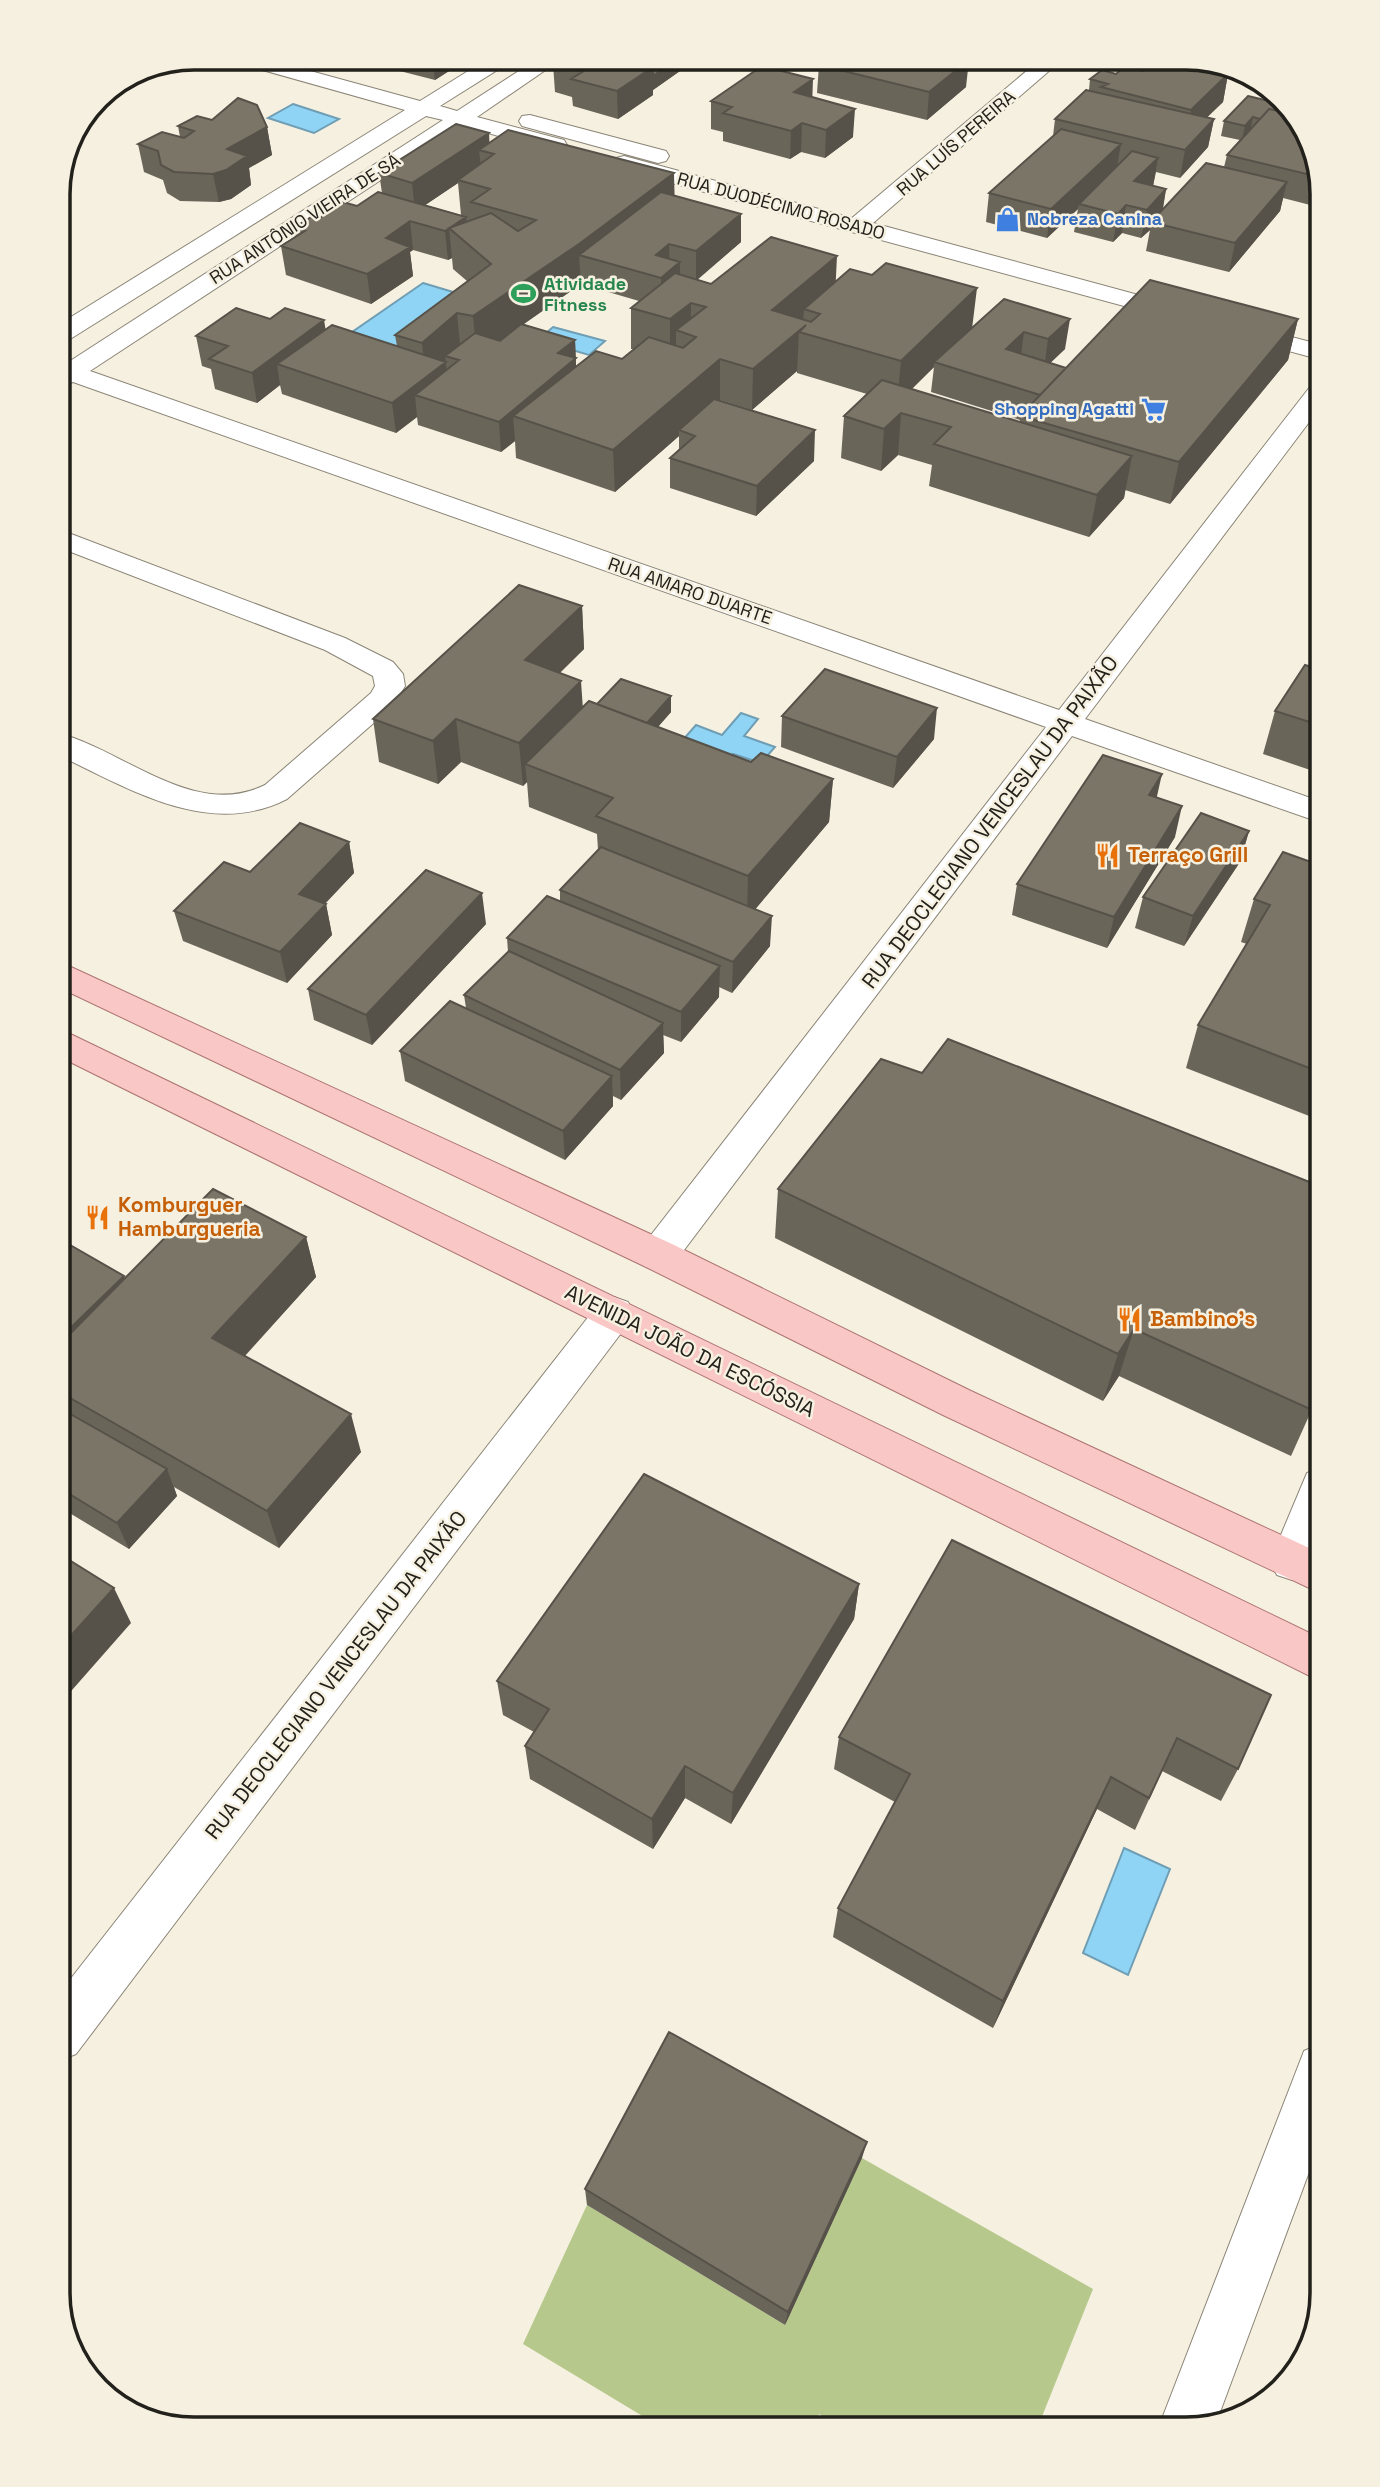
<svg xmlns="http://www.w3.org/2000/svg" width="1380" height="2487" font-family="'Space Grotesk',sans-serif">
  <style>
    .forest { fill: #b6c88c }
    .water { fill: #90d4f5; stroke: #6f9eb4; stroke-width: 2 }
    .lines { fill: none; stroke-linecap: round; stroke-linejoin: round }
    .minor-casing { stroke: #8b8577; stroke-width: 2 }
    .major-casing { stroke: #ac7470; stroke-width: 2 }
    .minor { fill: #fff; fill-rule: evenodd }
    .major { fill: #f9c7c5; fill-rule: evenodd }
    .wall { fill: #6a6559; fill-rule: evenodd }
    .shaded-wall { fill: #565249 }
    .building { fill: #7b7568; stroke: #565249; stroke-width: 2 }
    .labels { text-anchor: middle; stroke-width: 5; stroke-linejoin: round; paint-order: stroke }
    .far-street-label { font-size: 18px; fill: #23211b; stroke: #f6f0e0 }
    .far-shop-label { font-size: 18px; font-weight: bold; fill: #366cbe; stroke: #f6f0e0; text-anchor: start }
    .far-leisure-label { font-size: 18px; font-weight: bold; fill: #27864d; stroke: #f6f0e0; text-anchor: start }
    .street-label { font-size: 21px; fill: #23211b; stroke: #f6f0e0 }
    .food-label { font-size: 21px; font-weight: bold; fill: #c56008; stroke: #f6f0e0; text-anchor: start }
    .rim { fill: none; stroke: #23211b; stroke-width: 3.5 }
  </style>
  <rect width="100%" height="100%" fill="#f6f0e0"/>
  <!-- forest -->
  <path class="forest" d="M862 2158 1093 2289 1037 2429H846L819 2414 812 2429H664L523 2344 587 2205 785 2325Z"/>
  <!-- water -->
  <path class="water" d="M293 104 339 119 314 133 268 118Z
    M423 283 483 301 404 359 342 339Z
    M553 327 605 341 589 355 538 340Z
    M741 713 758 719 744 736 775 747 761 763 733 754 721 768 673 751 696 725 722 735Z
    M1124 1848 1170 1869 1128 1975 1083 1953Z"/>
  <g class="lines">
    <defs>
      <path id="minor" d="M231 58H263L420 101 489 58H513L510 62 440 106 457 111 539 58H563L477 117 564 140 567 145 564 150 556 152 463 126 90 371 1059 710 1313 383 1322 380V405L1085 719 1322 802V823L1072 736 672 1266 658 1270 644 1266 639 1255 644 1244 1046 727 73 382 58 388V360L67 363 443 120 426 116 67 341 58 343V325L405 110 234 62Z
        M1042 58H1064L873 223 1190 309 1193 314 1190 319 1181 321 1172 319 616 168 613 163 616 158 624 156 852 218Z
        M530 115 666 151 669 156 666 161 658 163 522 126 519 121 522 116Z
        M1242 324 1322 345V360L1233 336 1230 331 1233 326Z
        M58 529 345 638 393 662 403 674 405 686 393 706 287 799C209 839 130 789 58 755V733C124 750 194 820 265 785L371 693 375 686 373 676 325 650 58 547Z
        M614 1297 628 1302 634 1313 628 1324 76 2054 58 2061V1995L600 1302Z
        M1322 1468V1539L1307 1575 1292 1580 1277 1575 1270 1561 1307 1473Z
        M1322 2043V2137L1216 2423 1186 2429H1158L1304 2051Z"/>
      <path id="major" d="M58 961 672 1244 971 1391 1322 1554V1594L943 1415 644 1266 58 987Z
        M58 1028 1322 1639V1682L58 1056Z"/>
    </defs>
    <!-- minor casing -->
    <use href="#minor" class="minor-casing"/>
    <!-- major casing -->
    <use href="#major" class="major-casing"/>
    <!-- minor -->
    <use href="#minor" class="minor"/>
    <!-- major -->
    <use href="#major" class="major"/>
  </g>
  <!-- wall -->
  <path class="wall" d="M349 58H459L460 64 435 80Z
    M698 58H771L752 71Z
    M553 64 680 71 653 90V95L618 119 573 106 572 97 555 92Z
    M819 65 966 87 927 120 817 93Z
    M1143 71 1228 74 1223 102 1207 117 1214 119 1208 147 1180 178 1156 172 1153 186 1166 189 1163 209 1224 167 1227 155 1240 140 1221 136 1224 121 1248 96 1312 141 1322 194V208L1283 198 1280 211 1229 272 1146 251 1150 230 1141 238 1122 233 1113 242 1074 232 1078 209 1047 238 986 222 989 193 1053 136 1055 119 1089 90 1090 79 1116 74Z
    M812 97 853 137 825 158 801 152 790 159 723 141V132L711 129V101Z
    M212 120 267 127 272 155 249 168 251 185 231 199 219 202 180 201 167 193 163 180 144 172 138 144 180 137 178 126Z
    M490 142 674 196 741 214V242L697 279 711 284 836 281 973 327 1004 299 1065 349 1050 363 1066 368 1298 319 1288 360 1170 504 1125 490 1124 498 1089 537 929 486 932 465 898 455 881 471 841 458 844 416 867 394 797 373V371L752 410 720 400 719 401 814 461 756 516 670 488V458L679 449V436L615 492 516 458 515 441 501 452 418 425 417 417 396 433 282 394 280 385 257 403 215 389 211 369 202 366 196 336 270 319 397 346 395 335 467 281 453 269 452 258 448 260 413 250 410 252 413 276 371 304 286 275 281 246 295 238 293 228 357 206 382 193 379 173ZM458 183 461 215 425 205ZM581 284 639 301 631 308V349H634L622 359 576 366 575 340 523 324ZM934 367 931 392 1020 420 1019 422 912 389Z
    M582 606 584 649 560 673 583 707 597 704 671 712 658 727 751 762 833 779 829 822 755 909 770 946 732 993 719 987V997L681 1042 663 1035 664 1053 621 1100 613 1096V1106L565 1160 405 1081 400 1051 466 1008 464 995 508 952 507 938 560 901V890L598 850 597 834 529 807 527 782 523 786 461 762 438 784 379 762 373 719Z
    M1322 670V774L1263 754 1275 711Z
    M782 716 934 739 893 788 781 747Z
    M1157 797 1175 837 1107 948 1012 915 1017 884Z
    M1249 831 1240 862 1184 946 1135 928 1143 897Z
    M349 842 354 873 325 904H326L332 935 287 983 183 941 174 911 250 872Z
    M1322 866V1121L1186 1068 1198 1025 1247 944 1241 942 1254 899Z
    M486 924 372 1045 314 1020 308 989Z
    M922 1073 1322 1387 1291 1456 1119 1376 1103 1401 775 1238 778 1189Z
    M306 1237 316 1277 245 1356 361 1452 279 1548 174 1487 177 1496 129 1549 58 1506V1238L125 1278Z
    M952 1540 1238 1769 1221 1801 1162 1771 1135 1830 1097 1809 993 2028 833 1937 838 1908 895 1802 834 1769 839 1737Z
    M859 1584 854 1619 731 1824 685 1798 653 1849 530 1779 525 1746 534 1732 503 1715 497 1681Z
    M862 2158 785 2325 587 2205 585 2189Z"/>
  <!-- shaded-wall -->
  <path class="shaded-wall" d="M432 58H459L460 64 435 80Z
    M678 58H680V71L653 90V95L618 119 617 91 653 67Z
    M752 58H771L752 71Z
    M969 60 966 87 927 120 929 92Z
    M1228 74 1223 102 1186 138 1191 110Z
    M813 79 812 107 794 92Z
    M855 109 853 137 825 158 826 130Z
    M1253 117 1250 132 1242 140 1245 126Z
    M1214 119 1208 147 1180 178 1185 150Z
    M802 123 801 152 790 159 791 131Z
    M267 127 272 155 249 168 251 185 231 199 219 202 213 174 227 149Z
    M489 133 490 153 479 150 481 168 458 180V183L415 212 412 183Z
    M1121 144 1116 172 1079 204 1078 209 1047 238 1051 209Z
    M1158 158 1153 186 1134 181Z
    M674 173 675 213 579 255 581 284 477 357 473 316Z
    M1287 182 1280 211 1229 272 1235 243Z
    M1166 189 1161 218 1151 222 1150 230 1141 238 1147 210Z
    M1126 205 1122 233 1113 242 1118 214Z
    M741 214V242L696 281V251Z
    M466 217 468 245 449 228Z
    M410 221 413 250 410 252 413 276 371 304 367 274 386 238Z
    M449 228 452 258 448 260 445 231Z
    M669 244 670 270 680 262V291L661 307V278L656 255Z
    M837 256 835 297 804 309 803 324 772 310Z
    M977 288 972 329 934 362V367L897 403 901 361Z
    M691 303V335L676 330V356L670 361V319Z
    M457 313 461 354 445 356 449 392 415 395 417 417 396 433 392 403 426 377 422 343Z
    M1070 319 1065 349 1044 369 1048 339Z
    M1298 319 1288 360 1170 504 1179 462Z
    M324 320 329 349 277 364 280 385 257 403 252 373Z
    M806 325 799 332 797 371 752 410 753 369Z
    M1024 332 1020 362 1006 349Z
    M575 340 577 388 513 416 515 441 501 452 499 422 558 353Z
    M720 359V400L684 432 679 430V436L615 492 613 450Z
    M901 413 898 455 881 471 884 429Z
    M815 430 814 461 756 516 757 486Z
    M1132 456 1124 498 1089 537 1097 495Z
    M582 606 584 649 528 703 525 660Z
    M581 681 584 724 525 764 527 782 523 786 519 743Z
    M671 696V712L640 747 639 731Z
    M937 708 934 739 893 788 897 757Z
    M456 719 461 762 438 784 433 741Z
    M1162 774 1155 805 1149 795Z
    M833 779 829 822 747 919 748 876Z
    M1182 806 1175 837 1107 948 1114 917Z
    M1249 831 1240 862 1184 946 1193 916Z
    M349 842 354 873 305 924 299 894Z
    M482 893 486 924 372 1045 366 1015Z
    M326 904 332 935 287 983 280 952Z
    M772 916 770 946 732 993 733 962Z
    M720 966 719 997 681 1042V1012Z
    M663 1023 664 1053 621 1100 620 1070Z
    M612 1076 613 1106 565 1160 563 1131Z
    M306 1237 316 1277 225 1377 212 1338Z
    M124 1276 139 1316 58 1376V1340Z
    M1134 1329 1119 1376 1103 1401 1118 1354Z
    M351 1414 361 1452 279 1548 267 1511Z
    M167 1469 177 1496 129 1549 117 1523Z
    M859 1584 854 1619 731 1824 733 1793Z
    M114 1588 131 1623 58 1706V1650Z
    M685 1766V1798L653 1849 652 1819Z
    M1111 1777 1097 1809 993 2028 1003 2001Z
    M867 2142 862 2158 785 2325 788 2312Z"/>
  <!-- building -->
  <path class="building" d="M564 58H617L653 67 617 91 571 79 582 72 553 64Z
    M617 58H678L653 76V67Z
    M828 58H962L969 60 929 92 819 65Z
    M1159 58 1228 74 1191 110 1101 87 1108 84 1090 79 1102 70 1116 74 1124 67 1143 71Z
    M762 66 813 79 794 92 855 109 826 130 802 123 791 131 723 113 732 107 711 101Z
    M1086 90 1214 119 1185 150 1055 119Z
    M1248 96 1281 104 1288 112 1269 109 1260 119 1253 117 1245 126 1224 121Z
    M238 98 257 105 267 127 227 149 247 156 226 170 213 174 174 172 161 165 158 151 138 144 162 132 184 138 194 131 178 126 197 116 212 120Z
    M1269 109 1289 113 1312 141 1319 177 1227 155Z
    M456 124 489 133 412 183 379 173Z
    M1061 129 1121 144 1051 209 989 193Z
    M508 130 674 173 579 244 473 316 457 313 422 343 395 335 491 264 449 228 491 213 518 231 536 220 471 202 490 189 458 180 494 154 479 150Z
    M1132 151 1158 158 1134 181 1166 189 1147 210 1126 205 1118 214 1079 204Z
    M1206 163 1287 182 1235 243 1151 222Z
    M378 192 466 217 445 231 410 221 386 238 410 247 367 274 281 246 305 231 293 228 313 216 318 219 343 202 357 206Z
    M661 192 741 214 696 251 669 244 656 255 680 262 661 278 579 255Z
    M771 237 837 256 772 310 811 322 820 314 804 309 850 269 872 275 886 263 977 288 901 361 799 332 806 325 753 369 720 359 613 450 513 416 596 351 622 359 649 337 683 348 696 337 676 330 706 307 691 303 670 319 631 308 675 273 711 284Z
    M1150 280 1298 319 1179 462 1020 416Z
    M1004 299 1070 319 1048 339 1024 332 1006 349 1066 368 1040 395 934 362Z
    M236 308 270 319 285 308 324 320 252 373 209 359 228 346 196 336Z
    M521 324 575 340 558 353 576 358 499 422 415 395 459 360 445 356 475 333 500 341Z
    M332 325 446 362 392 403 277 364Z
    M882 380 1132 456 1097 495 934 444 951 427 901 413 884 429 844 416Z
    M714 399 815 430 757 486 670 458 695 436 679 430Z
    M519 585 582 606 525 660 581 681 519 743 456 719 433 741 373 719Z
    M1305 665 1322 670V726L1275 711Z
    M825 669 937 708 897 757 782 716Z
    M621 679 671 696 647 723 597 704Z
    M589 701 751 762 761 753 833 779 748 876 596 816 613 798 525 764Z
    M1103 755 1162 774 1149 795 1182 806 1114 917 1017 884Z
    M1201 813 1249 831 1193 916 1143 897Z
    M300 823 349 842 299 894 326 904 280 952 174 911 224 862 250 872Z
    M601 847 772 916 733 962 560 890Z
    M1283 852 1322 866V1073L1198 1025 1270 905 1254 899Z
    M426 870 482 893 366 1015 308 989Z
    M547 896 720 966 681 1012 507 938Z
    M509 951 663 1023 620 1070 464 995Z
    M450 1001 612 1076 563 1131 400 1051Z
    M948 1039 1322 1187V1387L1312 1410 1134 1329 1118 1354 778 1189 881 1059 922 1073Z
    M213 1189 306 1237 212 1338 351 1414 267 1511 58 1391V1346Z
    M58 1238 124 1276 58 1340Z
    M58 1407 167 1469 117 1523 58 1487Z
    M644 1474 859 1584 733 1793 685 1766 652 1819 525 1746 549 1709 497 1681Z
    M952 1540 1271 1695 1238 1769 1177 1738 1149 1798 1111 1777 1003 2001 838 1908 910 1774 839 1737Z
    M58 1553 114 1588 58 1650Z
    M669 2032 867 2142 788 2312 585 2189Z"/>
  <!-- icons -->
  <defs>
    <symbol id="shop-bare" viewBox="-9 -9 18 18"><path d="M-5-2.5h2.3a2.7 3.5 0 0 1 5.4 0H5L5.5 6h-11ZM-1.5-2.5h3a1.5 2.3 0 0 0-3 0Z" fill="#3f7fe0" stroke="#f6f0e0" stroke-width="2.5" paint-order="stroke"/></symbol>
    <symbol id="stadium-bare" viewBox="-9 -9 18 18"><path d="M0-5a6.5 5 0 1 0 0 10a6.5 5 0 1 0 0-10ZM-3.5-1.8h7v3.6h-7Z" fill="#2e9e5b" stroke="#f6f0e0" stroke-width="2.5" paint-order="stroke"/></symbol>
    <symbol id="supermarket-bare" viewBox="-9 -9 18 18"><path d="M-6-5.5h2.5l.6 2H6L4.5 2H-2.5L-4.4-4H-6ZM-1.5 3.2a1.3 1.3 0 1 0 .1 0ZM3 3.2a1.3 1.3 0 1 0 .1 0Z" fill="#3f7fe0" stroke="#f6f0e0" stroke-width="2.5" paint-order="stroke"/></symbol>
    <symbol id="restaurant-bare" viewBox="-9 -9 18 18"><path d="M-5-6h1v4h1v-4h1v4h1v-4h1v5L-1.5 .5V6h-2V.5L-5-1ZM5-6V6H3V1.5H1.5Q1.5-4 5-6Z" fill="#e8710a" stroke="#f6f0e0" stroke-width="2.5" paint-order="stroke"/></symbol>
  </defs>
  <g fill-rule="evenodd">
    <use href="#shop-bare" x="990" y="202" width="35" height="35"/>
    <use href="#stadium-bare" x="506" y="276" width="35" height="35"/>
    <use href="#supermarket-bare" x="1136" y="392" width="35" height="35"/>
    <use href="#restaurant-bare" x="1090" y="838" width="35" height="35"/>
    <use href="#restaurant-bare" x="80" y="1200" width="35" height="35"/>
    <use href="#restaurant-bare" x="1112" y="1302" width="35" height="35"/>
  </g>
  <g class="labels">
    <!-- far-street labels -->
    <g class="far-street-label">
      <text transform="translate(956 143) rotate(-41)" y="6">RUA LUÍS PEREIRA</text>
      <text transform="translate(781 206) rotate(15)" y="6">RUA DUODÉCIMO ROSADO</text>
      <text transform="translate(305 219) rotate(-33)" y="6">RUA ANTÔNIO VIEIRA DE SÁ</text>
      <text transform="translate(690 591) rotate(19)" y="6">RUA AMARO DUARTE</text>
    </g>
    <!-- far-shop labels -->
    <g class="far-shop-label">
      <text x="1027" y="225">Nobreza Canina</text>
      <text x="1134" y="415" text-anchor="end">Shopping Agatti</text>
    </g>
    <!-- far-leisure labels -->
    <g class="far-leisure-label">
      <text x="544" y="290">Atividade<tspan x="544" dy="21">Fitness</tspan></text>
    </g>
    <!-- street labels -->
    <g class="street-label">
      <text transform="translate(990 822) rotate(-53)" y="7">RUA DEOCLECIANO VENCESLAU DA PAIXÃO</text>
      <text transform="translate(690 1351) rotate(26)" y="7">AVENIDA JOÃO DA ESCÓSSIA</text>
      <text transform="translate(336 1675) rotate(-52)" y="7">RUA DEOCLECIANO VENCESLAU DA PAIXÃO</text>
    </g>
    <!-- food labels -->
    <g class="food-label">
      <text x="1128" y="862">Terraço Grill</text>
      <text x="118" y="1212">Komburguer<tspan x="118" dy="24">Hamburgueria</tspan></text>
      <text x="1150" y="1326">Bambino's</text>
    </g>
  </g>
  <!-- crop -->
  <path d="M0 0H1380V2487H0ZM194 70H1186A124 124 0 0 1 1310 194V2293A124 124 0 0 1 1186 2417H194A124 124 0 0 1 70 2293V194A124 124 0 0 1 194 70Z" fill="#f6f0e0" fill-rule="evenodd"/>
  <path class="rim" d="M194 70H1186A124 124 0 0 1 1310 194V2293A124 124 0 0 1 1186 2417H194A124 124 0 0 1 70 2293V194A124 124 0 0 1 194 70Z"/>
</svg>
